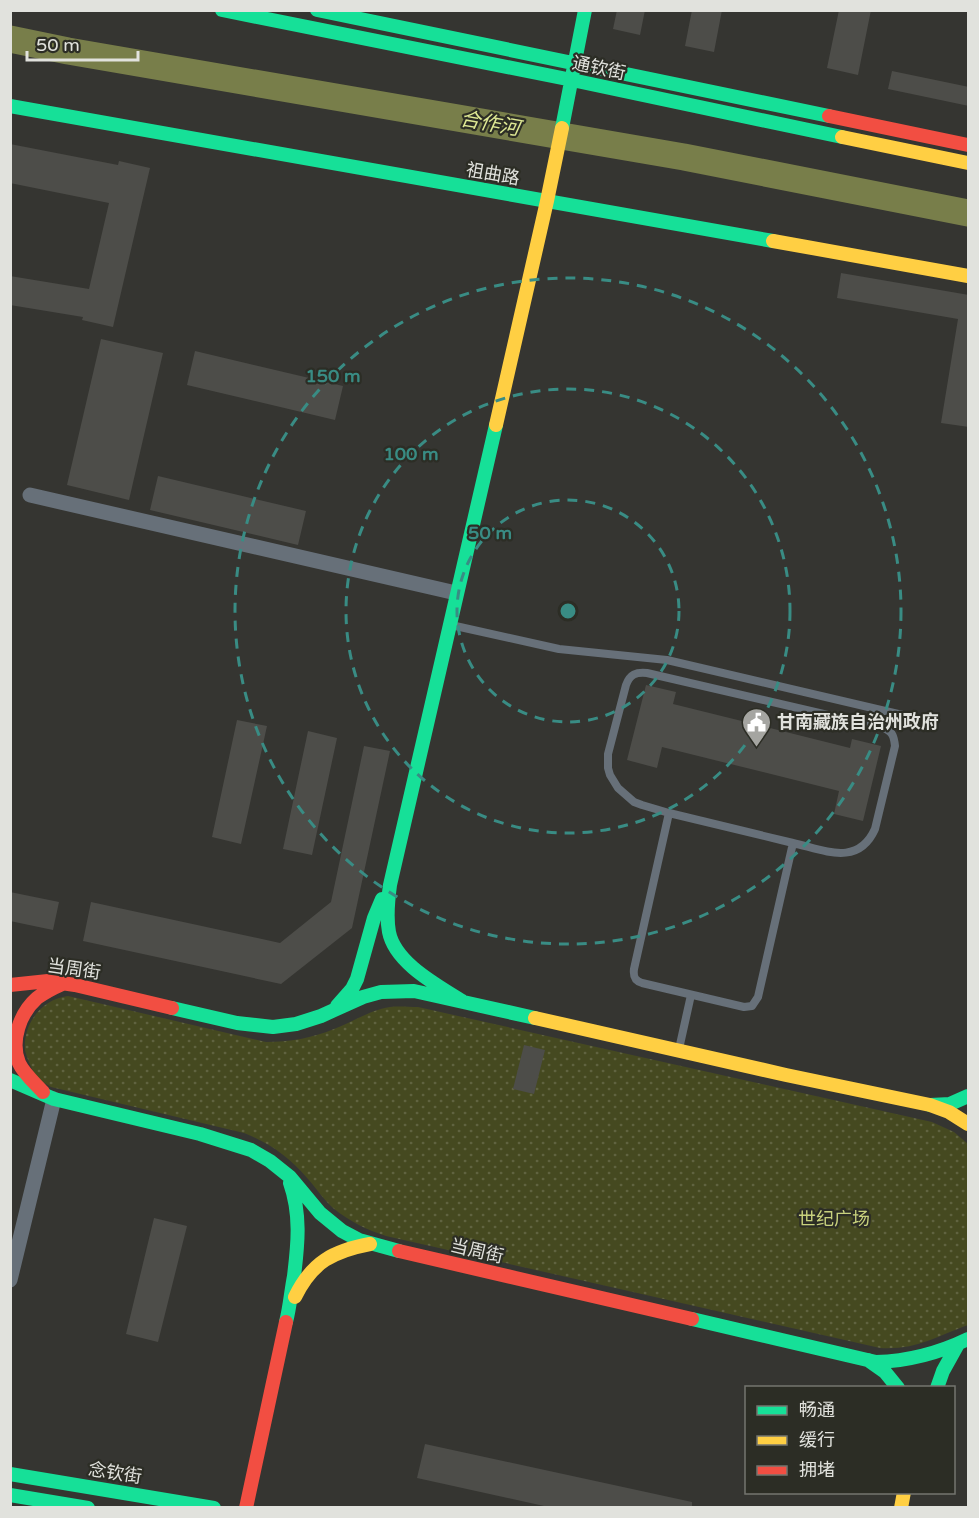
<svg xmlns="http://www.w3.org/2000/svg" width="979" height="1518" font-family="'Varela Round','Noto Sans SC',sans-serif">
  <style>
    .park { fill: url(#park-dots) }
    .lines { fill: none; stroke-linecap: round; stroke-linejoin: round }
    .river { stroke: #787e4a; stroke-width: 27 }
    .building { fill: #4d4d49 }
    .lane { stroke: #677079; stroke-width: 8 }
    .street { stroke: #677079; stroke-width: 15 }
    .fast { stroke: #16e098; stroke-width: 14 }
    .slow { stroke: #ffcf43; stroke-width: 14 }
    .jam { stroke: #f24e42; stroke-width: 14 }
    .ring { fill: none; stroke: #398c84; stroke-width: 3; stroke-dasharray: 10 8 }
    .labels { text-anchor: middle; stroke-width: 4.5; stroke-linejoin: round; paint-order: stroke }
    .street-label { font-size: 18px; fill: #e1e2dd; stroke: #2c2d25 }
    .poi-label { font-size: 18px; font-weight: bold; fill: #e1e2dd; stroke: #2c2d25; text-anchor: start }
    .park-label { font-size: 18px; fill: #c8d17d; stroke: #2c2d25 }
    .water-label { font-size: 20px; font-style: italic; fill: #dfe994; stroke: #2c2d25 }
    .centre { fill: #398c84; stroke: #2c2d25; stroke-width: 3 }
    .ring-label { font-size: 18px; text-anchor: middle; font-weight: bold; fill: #398c84; stroke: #2c2d25; stroke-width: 4.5; stroke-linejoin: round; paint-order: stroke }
  </style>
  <defs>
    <pattern id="park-dots" width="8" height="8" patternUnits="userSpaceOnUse" patternTransform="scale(1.5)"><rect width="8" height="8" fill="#454920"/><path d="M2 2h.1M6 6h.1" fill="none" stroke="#606340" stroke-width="1.8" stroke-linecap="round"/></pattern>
  </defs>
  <rect width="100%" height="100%" fill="#353531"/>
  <!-- park -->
  <path class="park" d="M68 996 266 1042C290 1042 312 1038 334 1029 353 1022 370 1010 390 1007 399 1006 409 1007 418 1007L932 1122 954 1132 968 1144V1325C935 1337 917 1350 880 1348L386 1236C367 1230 349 1221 333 1208 323 1199 317 1189 308 1179 289 1157 271 1144 244 1133L51 1087C46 1084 39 1080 36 1076 32 1070 26 1056 25 1050 23 1023 42 999 68 996Z"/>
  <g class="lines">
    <!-- river -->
    <path class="river" d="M10 39 68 51 684 157 968 213"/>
  </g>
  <!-- building -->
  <path class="building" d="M617 10H645L640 35 613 29Z
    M692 10H722L714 52 685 46Z
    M839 10H871L858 75 827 68Z
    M892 71 969 87V106L888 89Z
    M10 144 118 165 119 161 150 168 113 327 82 320 83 317 10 305V276L89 289 109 203 10 183Z
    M841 273 969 295V427L941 423 958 319 837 298Z
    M101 339 163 353 129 500 67 485Z
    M195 351 343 386 335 420 187 385Z
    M158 476 306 511 298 545 150 510Z
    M646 685 676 692 673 704 850 748 852 739 881 746 863 821 834 814 839 791 662 747 657 768 627 760Z
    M237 720 267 726 241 844 212 837Z
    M308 731 337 738 312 855 283 849Z
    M364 746 390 751 352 928 281 984 83 941 91 902 280 943 331 902Z
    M10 892 59 902 53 930 10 921Z
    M524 1045 545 1050 534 1094 513 1089Z
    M154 1218 187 1226 158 1342 126 1334Z
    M425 1444 692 1502V1508H553L417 1478Z"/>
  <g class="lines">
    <!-- lane -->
    <path class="lane" d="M451 625 559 649 667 660 911 717
      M669 813 642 805 634 802 618 788 610 775 608 768V754L626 685C630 674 636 672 647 673L884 728C893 732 894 737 895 746L875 829C858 867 824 850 793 843
      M669 813 793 843 758 997 752 1006 744 1007 642 983C635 981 633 977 634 969Z
      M679 1049 691 995"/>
    <!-- street -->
    <path class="street" d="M30 495 456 593
      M10 1280 54 1099"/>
    <!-- fast -->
    <path class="fast" d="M222 10 572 80 842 137
      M317 10 829 116
      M10 106 773 241
      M562 128 585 10
      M462 1001C437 985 395 963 389 932 386 916 388 900 390 885L496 425
      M337 1006 352 989 357 979 374 918 382 899
      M172 1008 237 1023 273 1027 296 1024 321 1016 363 997 381 992 414 991 535 1018
      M10 1080 54 1099 200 1134 251 1150 270 1161 290 1177 320 1213 342 1231 359 1240 399 1251
      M930 1105 950 1104 968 1096
      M692 1319 876 1362C909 1361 939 1353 968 1339
      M286 1322C290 1307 291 1291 294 1276 298 1244 301 1214 290 1183
      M868 1360 885 1372 898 1388
      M937 1388 943 1371 958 1344
      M10 1474 214 1508
      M10 1495 88 1508"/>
    <!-- slow -->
    <path class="slow" d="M842 137 968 163
      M773 241 968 276
      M496 425 547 201 562 128
      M535 1018 786 1075 930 1105 949 1112 968 1124
      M295 1297C312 1262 333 1251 370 1244
      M901 1508 904 1492"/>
    <!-- jam -->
    <path class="jam" d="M829 116 968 145
      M10 985 48 981 75 985 172 1008
      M43 1092C35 1083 24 1074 19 1063 10 1041 20 1013 37 998 45 992 53 988 62 984
      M399 1251 692 1319
      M246 1508 286 1322"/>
  </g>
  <!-- distance rings -->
  <g class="ring">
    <circle cx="568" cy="611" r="111"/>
    <circle cx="568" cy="611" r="222"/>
    <circle cx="568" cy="611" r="333"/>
  </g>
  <!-- icons -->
  <defs>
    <symbol id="civic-pin" viewBox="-11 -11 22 30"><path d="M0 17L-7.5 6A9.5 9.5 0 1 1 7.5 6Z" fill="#a5a5a1" stroke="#2c2d25"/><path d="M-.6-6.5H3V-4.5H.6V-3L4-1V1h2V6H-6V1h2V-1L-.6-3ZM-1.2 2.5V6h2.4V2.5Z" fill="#fff"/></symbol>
  </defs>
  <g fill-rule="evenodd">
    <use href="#civic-pin" x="740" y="706" width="33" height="45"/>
  </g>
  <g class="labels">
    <!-- street labels -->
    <g class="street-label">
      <text transform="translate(599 68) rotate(12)" y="6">通钦街</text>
      <text transform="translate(493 174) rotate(10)" y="6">祖曲路</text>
      <text transform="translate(74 969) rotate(8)" y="6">当周街</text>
      <text transform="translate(477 1251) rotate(13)" y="6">当周街</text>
      <text transform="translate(115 1473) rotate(9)" y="6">念钦街</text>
    </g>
    <!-- poi labels -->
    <g class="poi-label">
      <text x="777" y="728">甘南藏族自治州政府</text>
    </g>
    <!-- park labels -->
    <g class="park-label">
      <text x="834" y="1225">世纪广场</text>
    </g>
    <!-- water labels -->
    <g class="water-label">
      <text transform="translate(490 123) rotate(10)" y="7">合作河</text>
    </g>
  </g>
  <circle cx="568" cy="611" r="9" class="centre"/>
  <g class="ring-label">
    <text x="333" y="382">150 m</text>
    <text x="411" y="460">100 m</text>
    <text x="490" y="539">50 m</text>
  </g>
  <!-- border -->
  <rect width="979" height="1518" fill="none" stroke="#e1e2dd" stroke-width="24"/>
  <!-- legend -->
  <rect x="745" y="1386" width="210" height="108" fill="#2c2d25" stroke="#74756f" stroke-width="1.5"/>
  <rect x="757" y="1406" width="30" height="9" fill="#16e098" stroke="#74756f" stroke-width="1.5"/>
  <text x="799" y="1416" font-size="18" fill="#e1e2dd">畅通</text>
  <rect x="757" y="1436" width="30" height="9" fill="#ffcf43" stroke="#74756f" stroke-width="1.5"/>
  <text x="799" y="1446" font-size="18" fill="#e1e2dd">缓行</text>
  <rect x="757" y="1466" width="30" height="9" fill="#f24e42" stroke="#74756f" stroke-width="1.5"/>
  <text x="799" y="1476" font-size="18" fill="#e1e2dd">拥堵</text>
  <!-- scale -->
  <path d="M27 51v9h111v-9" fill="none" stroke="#e1e2dd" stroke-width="3"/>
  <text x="36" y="51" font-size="18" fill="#e1e2dd" stroke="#2c2d25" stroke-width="4.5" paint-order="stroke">50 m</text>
</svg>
